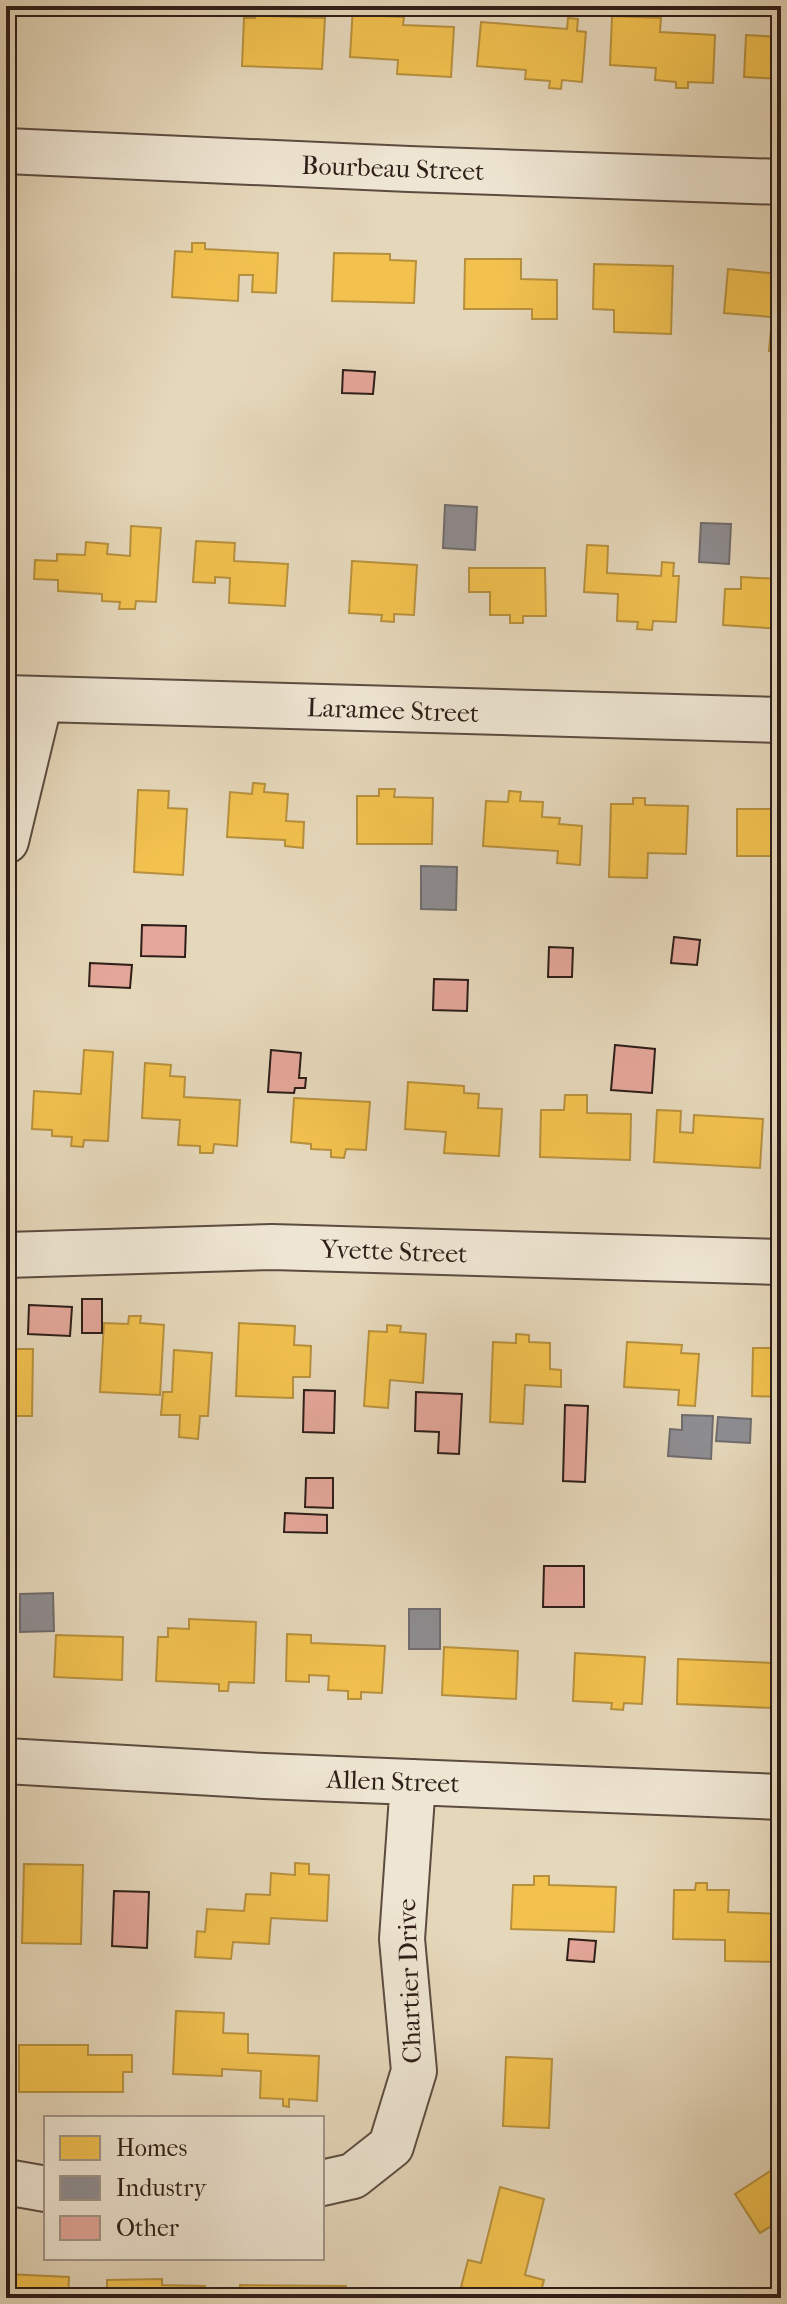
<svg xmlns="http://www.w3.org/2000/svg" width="787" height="2304" font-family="'IM FELL French Canon',serif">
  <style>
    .homes { fill: #f2c14e; stroke: #b7903e; stroke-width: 2 }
    .industry { fill: #8d8d92; stroke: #706c6d; stroke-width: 2 }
    .building { fill: #e4a79a; stroke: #2e1e18; stroke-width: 2 }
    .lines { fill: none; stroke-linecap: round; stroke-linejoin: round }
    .minor-casing { stroke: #5c4c40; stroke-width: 48 }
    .minor { stroke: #eee5d2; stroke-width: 44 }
    .labels { text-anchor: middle; stroke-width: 8; stroke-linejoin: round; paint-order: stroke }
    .street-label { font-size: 26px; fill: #2e1e18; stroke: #eee5d2 }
  </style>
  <rect width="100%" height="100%" fill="#e5d7ba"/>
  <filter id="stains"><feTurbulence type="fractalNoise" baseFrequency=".0025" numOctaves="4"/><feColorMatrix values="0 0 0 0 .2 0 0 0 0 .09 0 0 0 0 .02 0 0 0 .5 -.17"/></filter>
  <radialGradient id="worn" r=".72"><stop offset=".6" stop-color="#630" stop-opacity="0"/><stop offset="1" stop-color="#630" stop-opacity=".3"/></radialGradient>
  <!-- homes -->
  <path class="homes" d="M353 6 384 7 383 16 404 17 403 25 454 27 451 77 397 74 398 60 350 57Z
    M256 10 269 11 268 16 325 18 322 69 242 66 244 18H255Z
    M612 16 661 18 660 32 715 35 713 83 688 82V88H676V82L655 80 656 68 610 65Z
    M568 18 578 19 577 31 586 32 582 82 562 80 561 89 549 88 550 81 525 79 526 70 477 66 481 22 567 29Z
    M746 35 781 37V79L744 77Z
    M192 243H205V249L278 253 276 293 252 292 253 275H239L238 301 172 297 175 251 192 252Z
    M334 253 390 254V260L416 261 414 303 332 301Z
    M465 259H521V279L557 280V319H532V309H464Z
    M594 264 673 266 671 334 614 332V310L593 309Z
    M728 269 781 274 779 295H781V352L769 351 772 317 724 313Z
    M131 526 161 528 156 602 136 601 135 609H119L120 602 102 601V594L58 591V580L34 579 35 560 57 561V554L85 555 86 542 108 544 107 554 130 556Z
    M196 541 235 543 234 561 288 564 285 606 229 603 230 578 215 577V583L193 582Z
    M587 545 608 546 607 573 661 576 662 562 674 563 673 576H679L676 622 653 621 652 630 637 629 638 622 617 621 618 594 584 592Z
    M352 561 417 565 414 615 394 614V622L381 621 382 615 349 613Z
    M469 568H545L546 616H523V623H510V615H490V592H469Z
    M741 577 781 579V629L723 625 725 589H741Z
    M253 783 265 784 264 792 288 794 286 821 304 822 303 848 285 846V840L227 837 230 792 252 794Z
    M379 789H395L394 797 433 798 432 844H357V796H379Z
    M138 790 169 791 168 808 187 809 183 875 134 872Z
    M509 791 521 792 520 801 543 802 542 817 560 818 559 824 582 826 580 865 557 863 558 851 483 846 486 801 508 802Z
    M633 798H645V805L688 806 686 854 648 853 647 878 609 877 611 804H633Z
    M737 809H781V875L780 856H737Z
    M84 1050 113 1052 108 1141 84 1140 83 1147 71 1146 72 1137 52 1136V1130L32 1129 34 1091 81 1094Z
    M145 1063 171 1065 170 1076 185 1077 184 1097 240 1100 237 1146 214 1144 213 1153H200V1146L178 1145 180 1120 142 1118Z
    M408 1082 464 1086V1093L479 1094 478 1108 502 1109 499 1156 444 1153 446 1132 405 1129Z
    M565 1095H587V1113L631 1114 630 1160 540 1157 541 1110H564Z
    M294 1098 370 1102 366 1150 346 1149 344 1158 331 1157V1150L311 1149V1144L291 1142Z
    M657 1110 681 1111 680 1132 693 1133 694 1115 763 1119 760 1168 654 1162Z
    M129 1316H141L140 1323 164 1325 160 1395 100 1392 104 1323 128 1324Z
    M239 1323 295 1326 294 1345 311 1346 310 1377H293V1398L236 1396Z
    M387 1325 401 1326 400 1332 426 1334 423 1383 390 1380 388 1408 364 1406 369 1331 387 1332Z
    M6 1333H11L10 1349H33L32 1416H6Z
    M516 1334 529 1335V1342L550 1343V1369L561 1370V1387L525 1385 523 1424 490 1422 493 1342 516 1343Z
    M627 1342 682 1345 681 1353 699 1354 695 1406 678 1405 679 1390 624 1387Z
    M753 1348H781V1397L752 1396Z
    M174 1350 212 1353 208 1416H200L198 1439 179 1437 180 1415H161L163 1392H172Z
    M189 1619 256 1622 254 1683 229 1682 228 1691H219V1684L156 1681 158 1637H168V1628L189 1629Z
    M287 1634 311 1635V1643L385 1646 382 1693 361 1692V1699H348V1691L328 1690 329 1676 309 1675V1682L286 1681Z
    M56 1635 123 1637 122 1680 54 1677Z
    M444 1647 518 1651 516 1699 442 1695Z
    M575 1653 645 1657 642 1704 624 1703 623 1710 611 1709 612 1703 573 1701Z
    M678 1659 774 1663 773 1708 677 1704Z
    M295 1863 309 1864V1874L329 1875 327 1921 271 1918 269 1944 233 1942 231 1959 195 1957 197 1931 205 1932 207 1909 244 1911 246 1894 270 1895 271 1873 295 1875Z
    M24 1864 83 1865 81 1944 22 1943Z
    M534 1876H549V1885L616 1887 614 1932 511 1929 513 1885H534Z
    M696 1883H707V1890H729L728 1912 781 1914 780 1962 725 1961V1940L673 1939 674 1890H695Z
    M176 2011 224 2013 223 2033 248 2034V2053L319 2056 317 2101 289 2099V2107L283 2106V2099L260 2098 261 2071 222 2069V2076L173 2074Z
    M19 2045H88V2055H132V2072H123V2092H19Z
    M506 2057 552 2059 549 2128 503 2126Z
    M781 2164V2224L779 2221 760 2233 735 2194Z
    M500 2187 544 2199 525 2275 544 2280 539 2298H504L461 2287 468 2260 481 2263Z
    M6 2274 69 2277 68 2298H6Z
    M162 2279V2285L205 2286V2298H107V2280Z
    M240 2285 346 2286V2298H240Z"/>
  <!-- industry -->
  <path class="industry" d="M445 505 477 507 475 550 443 548Z
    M701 523 731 524 729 564 699 562Z
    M421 866 457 867 456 910 421 909Z
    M682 1415 713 1416 711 1459 668 1456 670 1429 682 1430Z
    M718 1417 751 1419 750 1443 716 1441Z
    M53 1593 54 1631 20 1632V1594Z
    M409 1609H440V1649H409Z"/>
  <!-- building -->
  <path class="building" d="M343 370 375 372 373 394 342 393Z
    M142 925 186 926 185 957 141 956Z
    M674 937 700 940 697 965 671 963Z
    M549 947 573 948 572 977H548Z
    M90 963 132 965 130 988 89 986Z
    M434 979 468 980 467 1011 433 1010Z
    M615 1045 655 1049 652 1093 611 1090Z
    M271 1050 301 1053 299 1078H306L305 1088H295L294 1093 268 1092Z
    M82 1299H102V1333H82Z
    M29 1305 72 1307 70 1336 28 1334Z
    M304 1390 335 1391 334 1433 303 1432Z
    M416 1392 462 1394 459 1454 438 1453 439 1432 415 1431Z
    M565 1405 588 1406 585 1482 563 1481Z
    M306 1478H333V1508L305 1507Z
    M285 1513 327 1515V1533L284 1532Z
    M544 1566H584V1607H543Z
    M114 1891 149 1892 147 1948 112 1946Z
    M569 1939 596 1941 594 1962 567 1960Z"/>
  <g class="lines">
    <defs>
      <path id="minor" d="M6 151 409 169 781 182
        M6 698 781 720
        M6 841 40 700
        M6 1255 272 1247 781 1262
        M6 1761 264 1776 781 1797
        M6 2182 46 2189
        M322 2183 353 2176 391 2146 414 2071 402 1939 413 1782"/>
    </defs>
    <!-- minor casing -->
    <use href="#minor" class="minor-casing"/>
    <!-- minor -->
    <use href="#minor" class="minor"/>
  </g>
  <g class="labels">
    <!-- street labels -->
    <g class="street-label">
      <text transform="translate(393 168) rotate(2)" y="9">Bourbeau Street</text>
      <text transform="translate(393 710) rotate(2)" y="9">Laramee Street</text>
      <text transform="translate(394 1251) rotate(2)" y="9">Yvette Street</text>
      <text transform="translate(393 1781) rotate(2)" y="9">Allen Street</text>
      <text transform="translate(409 1981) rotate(-92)" y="9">Chartier Drive</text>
    </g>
  </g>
  <!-- margin -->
  <rect width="787" height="2304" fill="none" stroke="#e5d7ba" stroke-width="32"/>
  <rect x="8" y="8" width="771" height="2288" fill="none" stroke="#2e1e18" stroke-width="4"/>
  <rect x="16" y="16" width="755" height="2272" fill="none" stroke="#2e1e18" stroke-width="2"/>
  <!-- legend -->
  <rect x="44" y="2116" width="280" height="144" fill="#eee5d2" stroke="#a19588" stroke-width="2"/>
  <rect x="60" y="2136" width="40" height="24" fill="#f2c14e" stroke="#a19588" stroke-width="2"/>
  <text x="116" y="2156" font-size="24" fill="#2e1e18">Homes</text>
  <rect x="60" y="2176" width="40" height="24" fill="#8d8d92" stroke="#a19588" stroke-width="2"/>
  <text x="116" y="2196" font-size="24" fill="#2e1e18">Industry</text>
  <rect x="60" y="2216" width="40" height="24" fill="#e4a79a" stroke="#a19588" stroke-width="2"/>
  <text x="116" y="2236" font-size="24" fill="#2e1e18">Other</text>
  <rect width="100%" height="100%" filter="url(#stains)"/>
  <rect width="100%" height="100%" fill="url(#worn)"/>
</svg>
